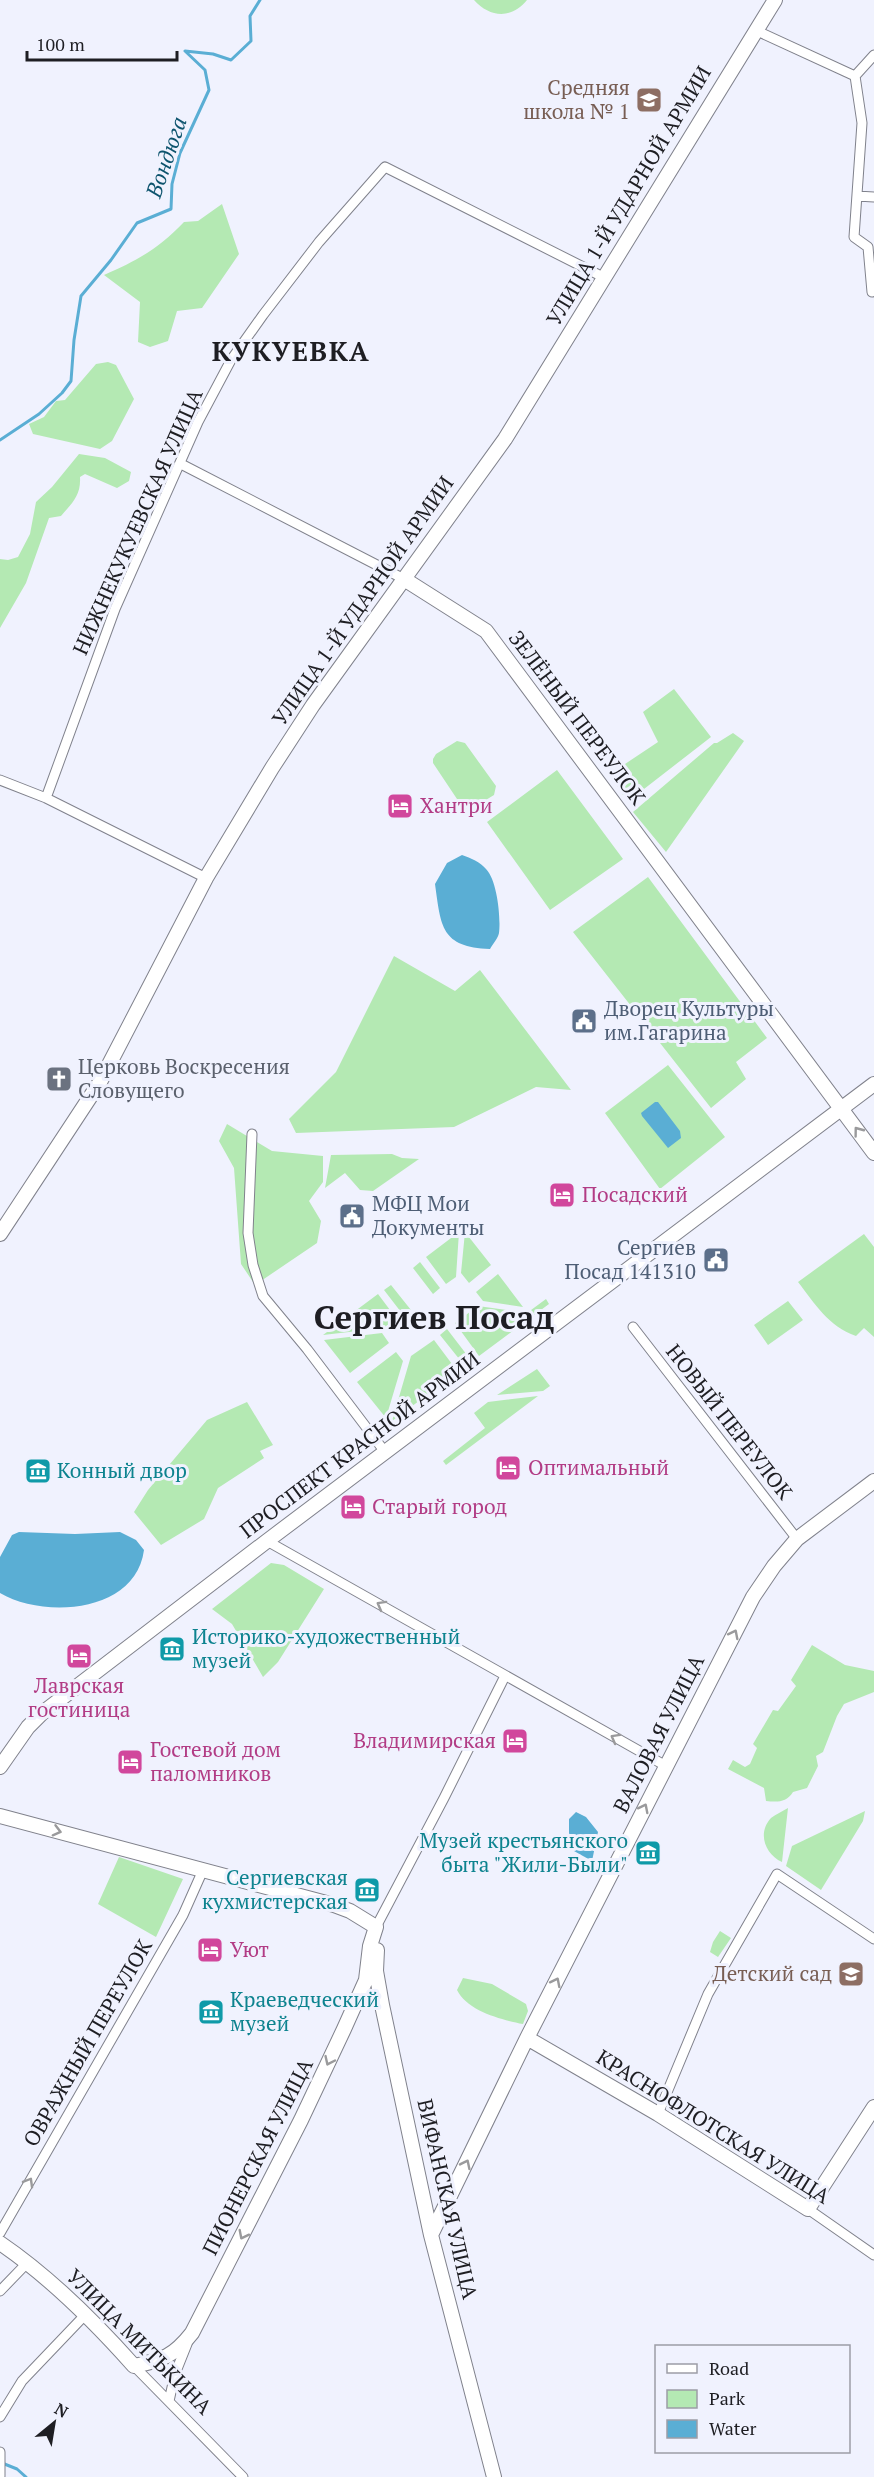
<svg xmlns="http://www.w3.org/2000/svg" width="874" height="2477" font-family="'PT Serif',serif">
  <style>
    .green { fill: #b4e9b3 }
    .water { fill: #5aaed4 }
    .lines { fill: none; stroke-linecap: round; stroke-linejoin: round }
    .stream { stroke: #5aaed4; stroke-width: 3 }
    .street-casing { stroke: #80828c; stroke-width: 11 }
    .secondary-casing { stroke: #80828c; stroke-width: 16 }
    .street { stroke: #fff; stroke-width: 9 }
    .secondary { stroke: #fff; stroke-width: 14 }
    .oneway { stroke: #9a9a9c }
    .labels { text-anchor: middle; stroke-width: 6; stroke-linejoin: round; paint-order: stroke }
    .education-label { font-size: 21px; fill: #785e54; stroke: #f0f2fe; text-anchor: end }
    .street-label { font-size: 21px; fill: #1e1e23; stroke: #f0f2fe }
    .hotel-label { font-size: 21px; fill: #b23c85; stroke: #f0f2fe; text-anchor: start }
    .service-label { font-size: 21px; fill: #4e5e75; stroke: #f0f2fe; text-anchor: start }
    .worship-label { font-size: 21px; fill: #5b616d; stroke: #f0f2fe; text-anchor: start }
    .culture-label { font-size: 21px; fill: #0d838f; stroke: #f0f2fe; text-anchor: start }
    .water-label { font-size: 22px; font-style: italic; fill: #0e546e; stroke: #f0f2fe }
    .district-label { font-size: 27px; font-weight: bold; letter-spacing: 1.5px; fill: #1e1e23; stroke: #f0f2fe }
    .town-label { font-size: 33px; font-weight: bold; fill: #1e1e23; stroke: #f0f2fe }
  </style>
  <rect width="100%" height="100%" fill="#f0f2fe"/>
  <!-- green -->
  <path class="green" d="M474 0H527C512 19 490 18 474 0Z
    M222 204 239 254 202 308 177 311 168 341 150 347 138 342 140 302 104 275C138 260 158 249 184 222L198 221Z
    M108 362 116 365 134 399 112 441 100 449 33 434 29 424 44 417 56 401 65 400 96 364Z
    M79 454 105 458 131 472 129 481 117 488 85 474 80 477C81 495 73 502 61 516L49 518 26 583 0 628V559L8 560 18 557 30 534 36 502 52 487Z
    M674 689 711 737 644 789 639 784 623 795 610 774 658 742 643 712Z
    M733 733 744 741 666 852 633 812 714 743H717Z
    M457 741 465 743 496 786 494 795 471 809 463 808 433 763V759L436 754Z
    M557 770 623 859 550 910 487 822Z
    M648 877 767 1038 736 1062 746 1079 711 1108 573 932Z
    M394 956 455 991 480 970 571 1090 536 1087 454 1127 296 1133 289 1119 336 1072Z
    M668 1065 725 1137 660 1189 605 1113Z
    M227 1124 272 1151 323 1156V1182L309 1201 321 1221 317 1243 255 1285 241 1264 234 1168 219 1141Z
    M392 1154 402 1158 419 1159 373 1191 360 1190 345 1173 325 1188 331 1155Z
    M459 1232 456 1277 446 1284 426 1257Z
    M465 1232 491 1265 469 1283 461 1273Z
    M864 1234 874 1247V1337L864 1328 856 1336C828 1326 815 1304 798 1282Z
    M420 1262 440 1288 433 1294 413 1268Z
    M498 1274 523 1307 483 1301 476 1292Z
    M391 1285 411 1310 404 1316 384 1290Z
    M378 1294 399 1322 392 1327 323 1335Z
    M546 1299 549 1304 479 1356 455 1323 478 1306 527 1313Z
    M788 1301 803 1320 768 1345 754 1325Z
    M447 1329 467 1355 460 1360 440 1335Z
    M382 1333 389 1343 350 1373 324 1340Z
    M434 1340 458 1372 392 1421 411 1356Z
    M396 1352 403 1361 386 1418 357 1382Z
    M537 1369 550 1386 543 1391 497 1395Z
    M538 1396 446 1465 443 1461 485 1428 474 1413 488 1402Z
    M247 1402 273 1445 260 1451 264 1458 218 1488 204 1519 161 1545 134 1512 148 1490 207 1420Z
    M271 1563 284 1565 324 1589 278 1662 263 1677 232 1624 212 1609Z
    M812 1645 845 1665 874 1671V1692L844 1704 837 1716 823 1752 816 1756 818 1766 807 1788 793 1792C786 1803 777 1802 766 1801L764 1788 728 1769 733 1760 745 1767 750 1764 757 1748 753 1744 773 1710 778 1711 796 1686 791 1680Z
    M788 1808 782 1862C765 1854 757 1833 771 1818 776 1814 783 1811 788 1808Z
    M865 1811 863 1821 821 1890 786 1866 792 1846Z
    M119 1857 183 1879 156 1937 98 1904Z
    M720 1931 731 1938 718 1957 710 1952 713 1942Z
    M463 1978 492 1984 526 2004 528 2011 523 2024C502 2020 467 2011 457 1990Z"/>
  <!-- water -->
  <path class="water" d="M462 855C471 858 480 862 486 869 497 880 501 917 499 933 498 938 493 944 490 949 441 947 441 927 435 884L447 863Z
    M655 1102H658L680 1131 681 1138 668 1148 642 1116 641 1113Z
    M19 1532 75 1534 120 1532 136 1540 144 1550C136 1613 44 1619 0 1593V1557L12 1535Z
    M576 1812 586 1817 598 1832 592 1861 574 1851 569 1833V1819Z"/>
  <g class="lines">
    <!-- stream -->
    <path class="stream" d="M0 440 39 414 62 393 71 381 74 340 81 296 111 260 137 223 171 209 172 184 180 153 209 90 205 70 185 51 213 54 231 60 251 41 250 16 260 0
      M2 2463 17 2469 26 2477"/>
    <defs>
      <path id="street" d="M755 30 855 76 874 55
        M855 76 862 123 854 237 868 247 872 292
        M857 196 874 197
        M181 464 404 579
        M0 780 46 798 206 878
        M46 798 115 609 198 422 231 360 263 315 319 242 385 167 605 278
        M252 1134 248 1233 253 1265 263 1296 307 1349 385 1452
        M633 1327 797 1539
        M267 1541 666 1766
        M376 1927 444 1798 505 1676
        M658 2114 708 1994 777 1874 874 1939
        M808 2209 874 2255
        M0 2233 183 1915 203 1870
        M0 2291 28 2262
        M134 2366 243 2477
        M169 2401 175 2374 187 2344
        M0 2417 22 2381 85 2315
        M0 2452V2476"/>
      <path id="secondary" d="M404 579 486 631 874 1153
        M0 1234 100 1082 206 878 272 768 313 705 505 439 775 0
        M0 1767 28 1727 41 1714 267 1541 874 1084
        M0 1816 334 1905 350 1911 376 1927
        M377 1950 376 1971 382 2005 431 2235 494 2477
        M527 2038 658 2114 808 2209 874 2107
        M431 2235 527 2038 753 1597 774 1566 797 1539 874 1481
        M0 2243C50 2277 94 2321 134 2366 163 2360 174 2356 192 2333L301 2120 344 2029 366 1980 370 1946 376 1927"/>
    </defs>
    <!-- street casing -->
    <use href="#street" class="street-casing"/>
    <!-- secondary casing -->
    <use href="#secondary" class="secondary-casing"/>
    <!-- street -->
    <use href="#street" class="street"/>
    <!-- secondary -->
    <use href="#secondary" class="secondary"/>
  </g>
  <!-- one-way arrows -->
  <defs><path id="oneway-chevron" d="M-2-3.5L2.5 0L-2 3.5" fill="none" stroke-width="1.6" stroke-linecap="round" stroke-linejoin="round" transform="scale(1.5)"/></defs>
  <g class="oneway">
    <use href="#oneway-chevron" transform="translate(858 1131) rotate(-127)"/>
    <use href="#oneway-chevron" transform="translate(381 1605) rotate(-151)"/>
    <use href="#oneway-chevron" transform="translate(734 1634) rotate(-63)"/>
    <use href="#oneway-chevron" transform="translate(615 1738) rotate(-151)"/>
    <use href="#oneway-chevron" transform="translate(644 1808) rotate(-63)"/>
    <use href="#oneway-chevron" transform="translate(57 1831) rotate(15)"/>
    <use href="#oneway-chevron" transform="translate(556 1982) rotate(-63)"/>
    <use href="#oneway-chevron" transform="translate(329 2061) rotate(115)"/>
    <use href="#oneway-chevron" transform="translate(466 2164) rotate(-64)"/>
    <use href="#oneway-chevron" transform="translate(29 2182) rotate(-60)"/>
    <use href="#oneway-chevron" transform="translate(243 2235) rotate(117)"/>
  </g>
  <!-- icons -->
  <defs>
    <symbol id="school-square" viewBox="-11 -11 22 22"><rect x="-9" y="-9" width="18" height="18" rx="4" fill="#8d6e63" stroke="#f0f2fe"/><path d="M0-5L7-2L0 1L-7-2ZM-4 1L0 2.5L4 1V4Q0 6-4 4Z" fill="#fff"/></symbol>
    <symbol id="hotel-square" viewBox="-11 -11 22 22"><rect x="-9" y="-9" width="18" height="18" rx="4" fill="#d1479c" stroke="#f0f2fe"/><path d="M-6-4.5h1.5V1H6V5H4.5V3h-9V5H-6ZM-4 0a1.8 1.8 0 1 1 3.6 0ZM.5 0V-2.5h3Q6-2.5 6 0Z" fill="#fff"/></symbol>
    <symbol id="civic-square" viewBox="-11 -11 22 22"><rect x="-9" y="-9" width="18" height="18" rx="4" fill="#5c6f8a" stroke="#f0f2fe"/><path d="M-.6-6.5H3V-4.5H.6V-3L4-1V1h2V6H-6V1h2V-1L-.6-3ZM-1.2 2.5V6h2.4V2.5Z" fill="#fff"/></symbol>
    <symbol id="church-square" viewBox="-11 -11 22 22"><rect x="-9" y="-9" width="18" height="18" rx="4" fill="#6b7280" stroke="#f0f2fe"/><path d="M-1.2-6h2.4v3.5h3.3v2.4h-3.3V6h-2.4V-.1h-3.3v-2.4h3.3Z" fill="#fff"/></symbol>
    <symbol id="museum-square" viewBox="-11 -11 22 22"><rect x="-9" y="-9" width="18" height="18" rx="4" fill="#0f9aa8" stroke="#f0f2fe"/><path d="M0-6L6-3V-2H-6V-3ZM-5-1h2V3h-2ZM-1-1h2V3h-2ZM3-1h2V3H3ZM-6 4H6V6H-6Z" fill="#fff"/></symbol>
  </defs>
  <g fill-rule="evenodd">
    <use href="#school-square" x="634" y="85" width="30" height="30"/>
    <use href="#hotel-square" x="385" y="791" width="30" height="30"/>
    <use href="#civic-square" x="569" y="1006" width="30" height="30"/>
    <use href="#church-square" x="44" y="1064" width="30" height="30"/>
    <use href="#hotel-square" x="547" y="1180" width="30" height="30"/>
    <use href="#civic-square" x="337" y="1201" width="30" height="30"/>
    <use href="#civic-square" x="701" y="1245" width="30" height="30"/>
    <use href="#hotel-square" x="493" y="1453" width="30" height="30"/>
    <use href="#museum-square" x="23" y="1456" width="30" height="30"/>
    <use href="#hotel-square" x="338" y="1492" width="30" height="30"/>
    <use href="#museum-square" x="157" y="1634" width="30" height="30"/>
    <use href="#hotel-square" x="64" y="1641" width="30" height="30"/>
    <use href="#hotel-square" x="500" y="1726" width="30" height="30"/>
    <use href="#hotel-square" x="115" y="1747" width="30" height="30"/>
    <use href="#museum-square" x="633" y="1838" width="30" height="30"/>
    <use href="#museum-square" x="352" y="1875" width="30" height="30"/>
    <use href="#hotel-square" x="195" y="1935" width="30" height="30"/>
    <use href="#school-square" x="836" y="1959" width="30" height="30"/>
    <use href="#museum-square" x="196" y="1997" width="30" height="30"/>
  </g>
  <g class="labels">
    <!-- education labels -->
    <g class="education-label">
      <text x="630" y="95">Средняя<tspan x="630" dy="24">школа № 1</tspan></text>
      <text x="832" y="1981">Детский сад</text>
    </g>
    <!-- street labels -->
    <g class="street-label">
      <text transform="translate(629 196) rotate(-59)" y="7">УЛИЦА 1-Й УДАРНОЙ АРМИИ</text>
      <text transform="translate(138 522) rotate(-66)" y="7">НИЖНЕКУКУЕВСКАЯ УЛИЦА</text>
      <text transform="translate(363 601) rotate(-55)" y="7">УЛИЦА 1-Й УДАРНОЙ АРМИИ</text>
      <text transform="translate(577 718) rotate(53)" y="7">ЗЕЛЁНЫЙ ПЕРЕУЛОК</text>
      <text transform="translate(729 1422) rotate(52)" y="7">НОВЫЙ ПЕРЕУЛОК</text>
      <text transform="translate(360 1445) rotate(-37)" y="7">ПРОСПЕКТ КРАСНОЙ АРМИИ</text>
      <text transform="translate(659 1734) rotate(-63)" y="7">ВАЛОВАЯ УЛИЦА</text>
      <text transform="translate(88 2043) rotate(-60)" y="7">ОВРАЖНЫЙ ПЕРЕУЛОК</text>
      <text transform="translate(713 2127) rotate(32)" y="7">КРАСНОФЛОТСКАЯ УЛИЦА</text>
      <text transform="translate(258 2157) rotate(-63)" y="7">ПИОНЕРСКАЯ УЛИЦА</text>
      <text transform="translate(447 2199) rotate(77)" y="7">ВИФАНСКАЯ УЛИЦА</text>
      <text transform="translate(139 2342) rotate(45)" y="7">УЛИЦА МИТЬКИНА</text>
    </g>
    <!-- hotel labels -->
    <g class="hotel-label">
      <text x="420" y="813">Хантри</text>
      <text x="582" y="1202">Посадский</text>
      <text x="528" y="1475">Оптимальный</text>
      <text x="372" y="1514">Старый город</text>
      <text x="79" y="1693" text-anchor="middle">Лаврская<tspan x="79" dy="24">гостиница</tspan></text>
      <text x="496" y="1748" text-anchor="end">Владимирская</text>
      <text x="150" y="1757">Гостевой дом<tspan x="150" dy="24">паломников</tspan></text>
      <text x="230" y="1957">Уют</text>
    </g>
    <!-- service labels -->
    <g class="service-label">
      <text x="604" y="1016">Дворец Культуры<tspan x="604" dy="24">им.Гагарина</tspan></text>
      <text x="372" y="1211">МФЦ Мои<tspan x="372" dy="24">Документы</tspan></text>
      <text x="696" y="1255" text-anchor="end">Сергиев<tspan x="696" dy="24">Посад 141310</tspan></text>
    </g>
    <!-- worship labels -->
    <g class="worship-label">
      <text x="78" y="1074">Церковь Воскресения<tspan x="78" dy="24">Словущего</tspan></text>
    </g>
    <!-- culture labels -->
    <g class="culture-label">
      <text x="57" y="1478">Конный двор</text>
      <text x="192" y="1644">Историко-художественный<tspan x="192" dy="24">музей</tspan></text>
      <text x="628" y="1848" text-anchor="end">Музей крестьянского<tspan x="628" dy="24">быта "Жили-Были"</tspan></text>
      <text x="348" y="1885" text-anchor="end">Сергиевская<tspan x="348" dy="24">кухмистерская</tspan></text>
      <text x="230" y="2007">Краеведческий<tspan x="230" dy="24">музей</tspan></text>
    </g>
    <!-- water labels -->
    <g class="water-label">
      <text transform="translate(166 157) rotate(-71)" y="8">Вондюга</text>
    </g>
    <!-- district labels -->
    <g class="district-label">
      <text x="291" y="361">КУКУЕВКА</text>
    </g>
    <!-- town labels -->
    <g class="town-label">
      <text x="434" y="1329">Сергиев Посад</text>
    </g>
  </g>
  <!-- legend -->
  <rect x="655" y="2345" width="195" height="108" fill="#f0f2fe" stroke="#9c9da6" stroke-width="1.5"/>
  <rect x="667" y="2364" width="30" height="9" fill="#ffffff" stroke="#9c9da6" stroke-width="1.5"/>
  <text x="709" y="2375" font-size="18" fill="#1e1e23">Road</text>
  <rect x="667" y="2390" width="30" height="18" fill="#b4e9b3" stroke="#9c9da6" stroke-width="1.5"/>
  <text x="709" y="2405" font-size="18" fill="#1e1e23">Park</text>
  <rect x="667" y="2420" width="30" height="18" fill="#5aaed4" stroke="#9c9da6" stroke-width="1.5"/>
  <text x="709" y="2435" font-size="18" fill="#1e1e23">Water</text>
  <!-- north arrow -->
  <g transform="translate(54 2423) rotate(30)" stroke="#f0f2fe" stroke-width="4.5" paint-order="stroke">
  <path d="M0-4.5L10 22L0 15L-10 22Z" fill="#1e1e23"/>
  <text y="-9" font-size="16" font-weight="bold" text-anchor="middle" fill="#1e1e23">N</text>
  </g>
  <!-- scale -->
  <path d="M27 51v9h150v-9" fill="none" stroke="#1e1e23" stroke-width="3"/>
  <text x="36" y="51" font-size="18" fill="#1e1e23" stroke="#f0f2fe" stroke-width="4.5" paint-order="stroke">100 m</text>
</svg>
